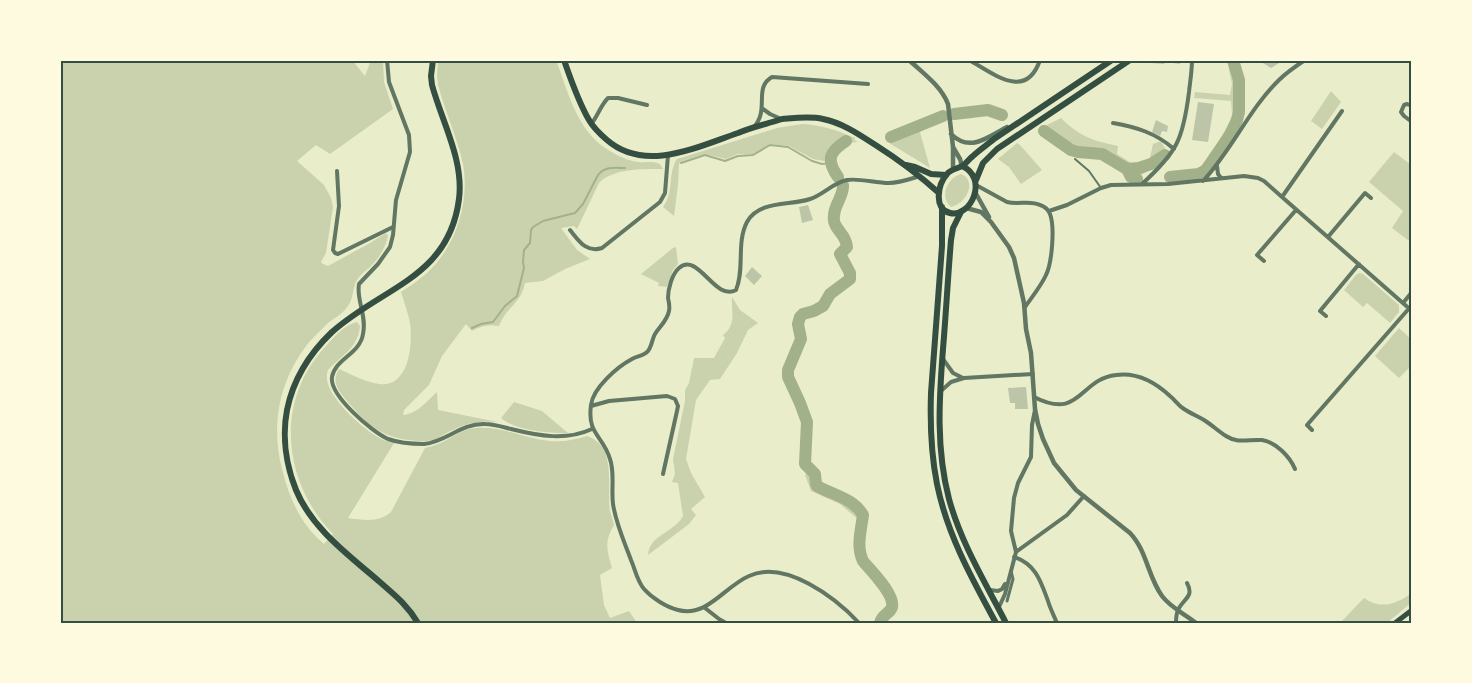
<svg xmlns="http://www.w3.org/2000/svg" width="1472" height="683" font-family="Barlow,sans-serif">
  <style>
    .green { fill: #cad2ad }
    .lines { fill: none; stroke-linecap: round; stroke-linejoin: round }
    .stream { stroke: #a3b18a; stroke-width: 2 }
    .river { stroke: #a3b18a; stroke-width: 12 }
    .building { fill: #bcc5a7 }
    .service { stroke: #617663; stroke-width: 2 }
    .pedestrian { stroke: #617663; stroke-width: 3 }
    .minor { stroke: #617663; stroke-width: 4 }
    .tertiary { stroke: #617663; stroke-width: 4.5 }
    .secondary { stroke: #344e41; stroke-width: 5 }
    .primary { stroke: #344e41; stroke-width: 6 }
    .neatline { fill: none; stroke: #344e41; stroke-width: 2 }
  </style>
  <rect width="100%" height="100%" fill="#e9edc9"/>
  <!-- green -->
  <path class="green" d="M60 60H352L365 76 371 60H383L384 82 393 109 330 154 316 145 297 161 324 185 331 198 333 207 326 253 321 262 323 264 328 266 370 243 386 233 388 236C385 249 379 258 370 267 365 271 360 275 357 280 352 288 354 298 348 306 343 314 334 318 327 324 322 329 316 335 311 340 280 377 270 423 282 469 289 498 301 525 324 544L333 534C283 483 274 402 325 347 333 338 344 325 357 322L360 326C358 348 342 355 328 370 319 391 360 426 376 436 382 440 387 441 394 443L348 518C363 520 379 523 391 512L425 448C429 447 434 446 438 444 451 439 462 428 477 428 502 426 525 439 550 441 563 442 575 440 587 436 618 447 606 486 610 511 611 515 613 520 614 525 604 542 607 550 612 568L600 575 604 605 610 618 629 611 637 623H60Z
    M438 60H556C567 89 575 124 601 145 612 153 624 160 638 162 644 163 652 161 657 163 661 164 661 166 663 169 644 169 613 168 599 183L577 229 574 226 561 228 577 250 590 259 565 269 543 281 525 283C521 304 506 307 499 326 488 324 481 326 472 331L466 324 442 356 429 385 404 410 403 415C417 414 427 401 437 392L438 410 498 422C480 421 469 422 453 430 447 432 442 436 436 439 428 442 417 441 408 440 379 436 366 423 347 401 338 390 331 382 339 369 351 374 365 382 379 384 409 388 413 345 410 323 408 313 404 302 401 292 410 286 419 280 427 273 456 246 470 203 463 164 457 137 445 111 438 85L437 76Z
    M1227 60H1232L1237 82 1235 119 1232 125 1210 163 1201 171 1167 176 1168 173C1183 171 1198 173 1208 161L1230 121 1232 115 1231 101 1194 98 1195 92 1230 95 1232 84Z
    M1331 91 1341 102 1322 129 1311 121Z
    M943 117 944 120 929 126 920 132 930 168 886 141 904 135Z
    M1061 118C1079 136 1093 141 1118 146L1117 154 1136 166 1149 162 1153 144 1161 141 1166 150V154C1158 164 1139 180 1127 180L1125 174 1100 156 1080 154 1075 156C1060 150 1051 137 1037 130Z
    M802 124C821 125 837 130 855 138L854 140 858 142 847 143 845 139C836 144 830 152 829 162L813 159 789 146 771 144 753 154H738L726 159 705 154 680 162 679 165 678 185 674 216 663 207C675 191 667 174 677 159L777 128Z
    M1017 143 1020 145 1042 170 1021 184 1009 167 998 159Z
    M1394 152 1410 164 1412 162V243L1392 228 1403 211 1369 182Z
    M961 174C978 181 966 204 951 207 939 197 947 178 961 174Z
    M676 247 678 264 673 270 667 287 658 286 659 283 641 274 673 248Z
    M1359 273 1363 274 1399 305V312L1390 323 1367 303 1363 307 1344 290 1356 275Z
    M732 297 740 310 758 323 748 330 737 353 720 379 710 380 696 400 686 459 691 473 705 497 691 509 696 515 689 524 648 555C650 534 674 533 683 516L678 483 672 482 675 474 673 459 685 401V390L689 383 694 358H714L725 338 723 335C737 325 731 311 732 297Z
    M1399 328 1412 340V365L1399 378 1375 356Z
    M514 402 542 411 568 433C548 433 516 431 501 418Z
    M809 471 813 476 814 486C826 496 863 501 860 521L840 504 811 491 805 475Z
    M1412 593V602L1387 623H1340L1364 598C1381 610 1396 604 1412 593Z"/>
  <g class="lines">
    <!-- stream -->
    <path class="stream" d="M681 163 705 155 725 161 738 156 753 155 770 145 788 147 812 161 822 164 830 163
      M472 328 481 324 493 322 505 306 517 296 524 268 523 262 524 250 530 243 531 230 533 227 543 221 575 213 583 204 598 175C605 166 614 168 625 168"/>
    <!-- river -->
    <path class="river" d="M954 114 988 110 1002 115
      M1044 131 1071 150 1078 152 1102 154 1127 169 1139 168 1151 164 1165 155
      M891 137 943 116
      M1127 169 1131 177 1137 179
      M838 177C826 160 829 152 846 141
      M1170 177 1199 174 1206 170 1230 135 1237 120 1239 112V80L1233 60
      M843 185C844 197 832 206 834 221 836 231 846 234 847 247L840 254 850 273V279L830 294 823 306 814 311 803 314 800 317 798 324 801 339 788 370V377L800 403 807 422 805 464 815 474 816 484 817 486C833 495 853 498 863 515 861 531 856 546 863 561 871 571 895 594 892 607 890 614 882 614 880 623"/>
  </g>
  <!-- building -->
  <path class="building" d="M1152 60H1180V64L1165 62 1164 64 1151 63Z
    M1258 60H1284L1271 68Z
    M1198 102 1214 104 1208 142 1192 140Z
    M1156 120 1168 126 1167 132 1162 131 1160 136 1152 132Z
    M808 205 813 220 802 223 799 207Z
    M752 267 762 276 754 285 745 276Z
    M1026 387 1028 409H1015V403H1010L1008 388Z"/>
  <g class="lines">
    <!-- service -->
    <path class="service" d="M1075 159 1089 171 1101 188"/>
    <!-- pedestrian -->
    <path class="pedestrian" d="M1007 601 1013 579 1011 571"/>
    <!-- minor -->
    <path class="minor" d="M387 60 389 82 409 135 410 152 396 200 393 235 390 247 378 264 359 284C356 300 367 315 363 334 360 354 335 359 332 377 329 395 372 432 388 439 399 443 413 444 424 444 446 442 461 423 485 424 494 424 503 427 511 429 539 436 566 441 592 429
      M969 60C994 74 1026 101 1040 60
      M1412 106 1407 104 1404 105 1401 112 1404 116 1412 122
      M763 109 770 114 779 118
      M592 123C598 115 601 105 608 98H618L647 105
      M1113 123C1136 127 1156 133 1174 149
      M754 127C770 109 753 88 772 77L868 84
      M1217 166 1218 174 1221 178
      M337 171 339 206 333 250 335 253 338 254 342 252 393 227
      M1203 181C1232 150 1249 109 1279 80 1287 72 1296 66 1305 60
      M1142 184C1177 152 1183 140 1189 92 1190 82 1192 71 1192 60
      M976 185 1007 202C1018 205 1031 200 1040 205 1044 206 1049 210 1050 214 1055 227 1052 263 1046 275 1041 286 1032 297 1025 307
      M1282 197 1342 111
      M1049 211 1067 205 1101 188 1111 185 1168 184 1244 176 1258 178 1264 181 1282 197 1412 311
      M570 230C579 241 586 253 602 248L660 202 665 193 668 155
      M1328 237 1365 193 1371 198
      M1264 261 1257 255 1296 210
      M1403 303 1412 292
      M1326 316 1320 311 1359 264
      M943 359 953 373 963 378
      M942 390 951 382 964 378 1033 374
      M1034 397C1081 421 1079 379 1116 375 1137 372 1155 382 1170 396 1175 400 1178 405 1184 409 1190 413 1197 416 1204 420 1212 425 1218 431 1226 436 1238 444 1249 439 1262 440 1276 442 1290 457 1295 469
      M591 406 609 401 667 396 675 399 678 406 677 411 663 474
      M1312 430 1307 425 1412 305
      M1016 552 1011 531 1014 498 1018 483 1031 457 1032 425 1035 410
      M1014 557C1036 564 1041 582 1048 601 1050 608 1054 616 1057 623
      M990 590 998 591 1002 589 1005 584
      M999 607 1005 594 1016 552 1067 515 1084 496
      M705 608 719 619 726 623
      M859 623C836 598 785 559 749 576 725 586 707 618 678 610 666 607 652 598 644 589 637 581 635 569 631 560 624 541 616 524 613 504 611 489 615 473 610 459 603 435 587 435 591 405 593 388 617 367 632 359 637 356 644 356 648 351 652 346 652 339 655 334 660 326 667 321 669 311 670 306 669 302 668 298 668 289 672 274 679 268 698 251 715 302 736 290 745 269 736 243 747 222 759 200 790 206 810 199 823 195 834 182 847 180 860 178 875 183 889 183 899 183 910 179 920 176
      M1176 623C1176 618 1176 613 1179 608 1185 598 1194 596 1187 583"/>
    <!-- tertiary -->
    <path class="tertiary" d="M909 60C923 73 941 86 948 104L953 147V169
      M951 134C970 153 988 137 1007 127
      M953 147 960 159 962 166
      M975 192 989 217
      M966 208 981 212 991 222 1009 247 1014 258 1024 303 1026 329 1031 353 1035 409 1038 424 1043 439 1054 463 1076 490 1130 533C1147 551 1148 577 1162 596 1171 608 1185 614 1196 623"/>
    <!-- secondary -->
    <path class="secondary" d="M1395 623 1412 610"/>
    <!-- primary -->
    <path class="primary" d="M564 60C571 80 578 101 589 120 593 127 600 134 607 140 645 173 697 147 738 133 752 127 767 124 782 119 795 118 810 116 823 119 843 123 860 135 877 146 899 160 919 175 939 193
      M906 165 915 167 931 174 946 175
      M962 166C989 178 971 218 950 213 933 209 938 184 947 174 951 169 957 169 962 166 966 164 969 159 973 156 979 150 987 145 994 139 1033 113 1073 86 1112 60
      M976 180 983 163 997 149 1130 60
      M942 207V246L931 393C930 423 931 454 937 484 947 534 972 579 996 623
      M961 212 953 228 951 240C948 276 946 313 943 349 939 400 936 449 949 499 961 543 985 582 1006 623
      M418 623C408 606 396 596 381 583 350 556 312 529 296 490 286 465 282 436 287 410 293 380 310 353 332 332 382 287 449 278 459 199 464 160 442 122 432 85L431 76 433 60"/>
  </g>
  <!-- border -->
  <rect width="1472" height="683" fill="none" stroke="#fefae0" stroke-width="123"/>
  <rect x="62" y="62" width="1348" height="560" class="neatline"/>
</svg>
